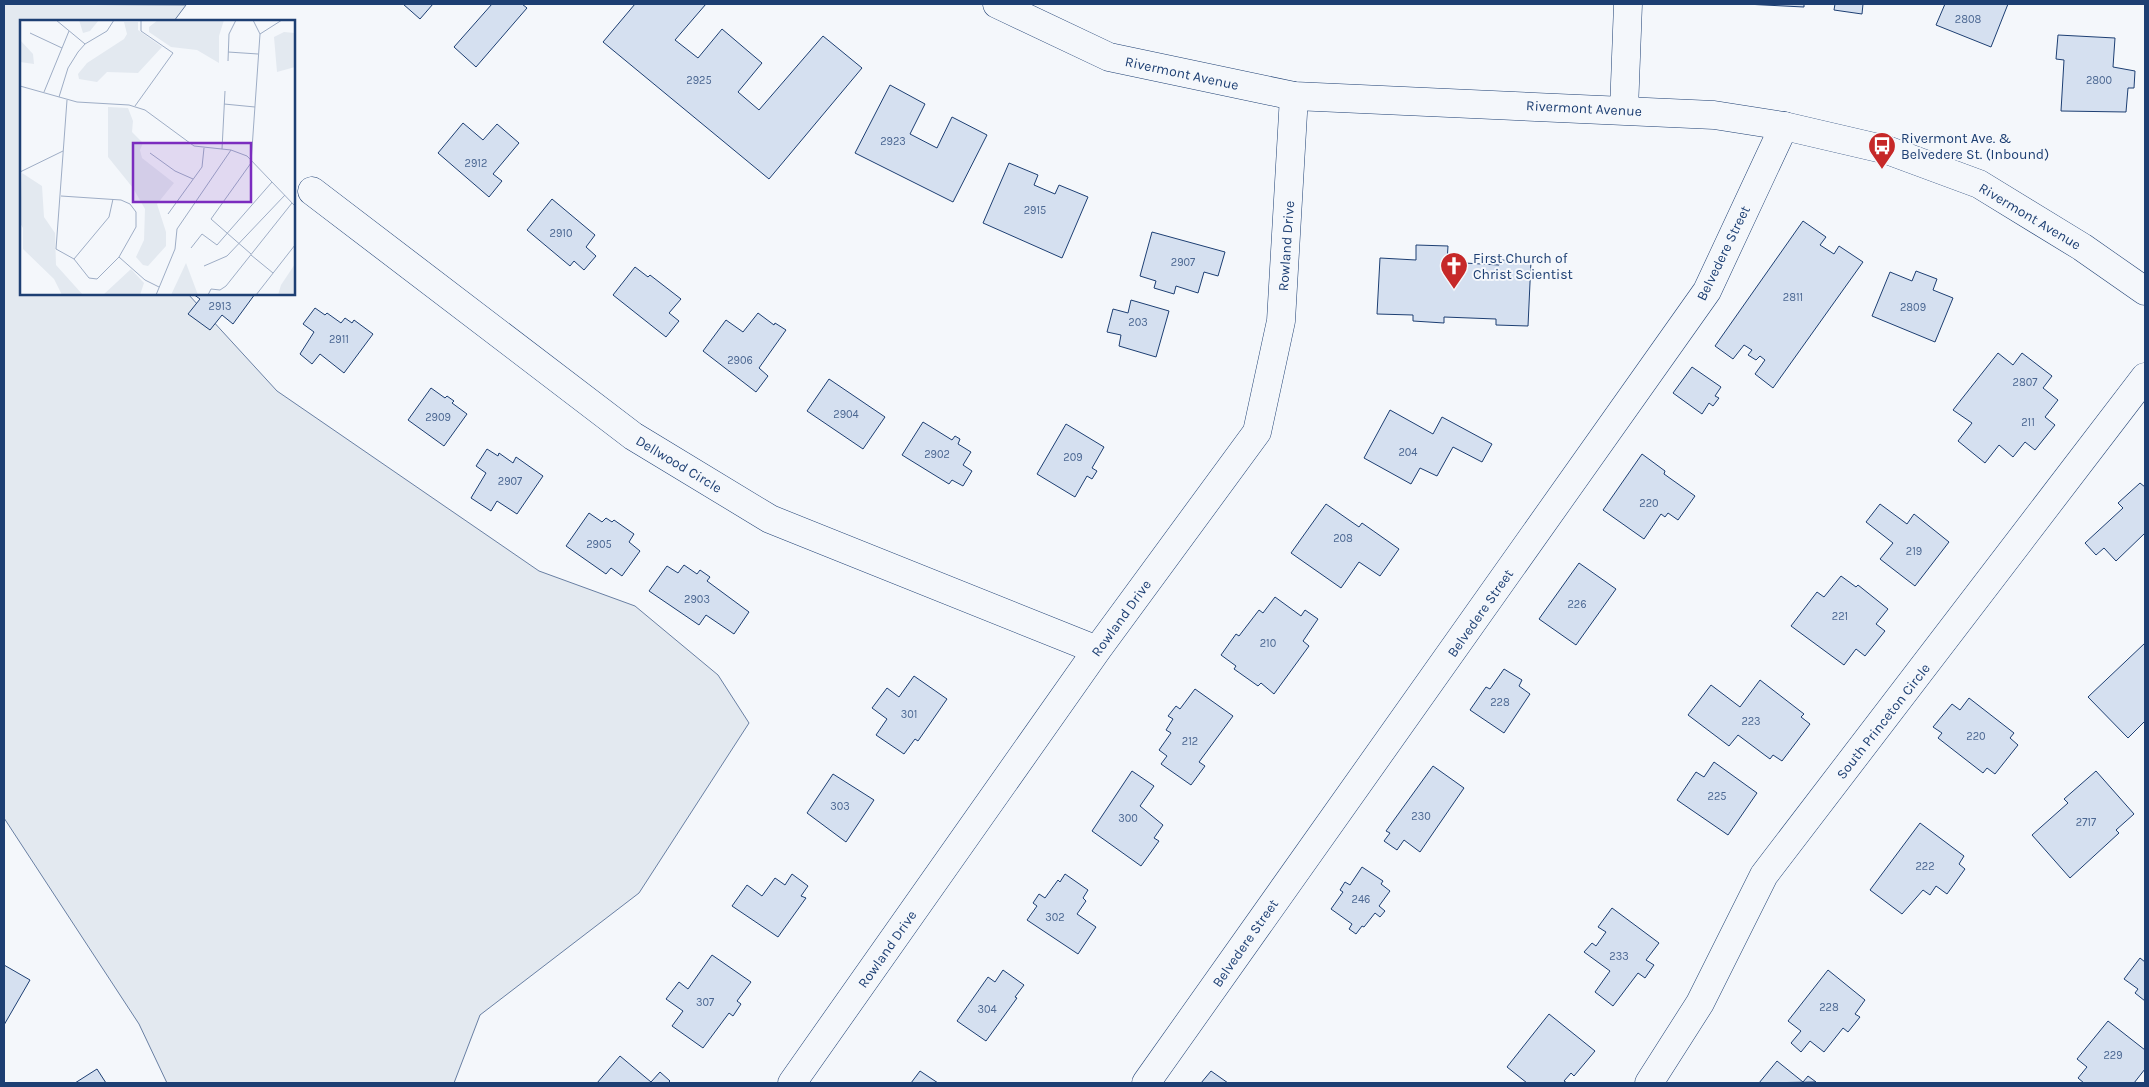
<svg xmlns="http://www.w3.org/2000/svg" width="2149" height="1087" font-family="Karla,sans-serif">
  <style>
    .green { fill: #e3e9f0; stroke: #687fa3 }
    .building { fill: #d5e0f0; stroke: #1d3f73 }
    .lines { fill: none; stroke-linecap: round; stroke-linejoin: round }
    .minor-casing { stroke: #1d3f73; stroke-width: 29 }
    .major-casing { stroke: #1d3f73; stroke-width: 29 }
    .minor { stroke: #f4f7fb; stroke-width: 28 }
    .major { stroke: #f4f7fb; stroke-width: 28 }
    .labels { text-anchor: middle; stroke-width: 4; stroke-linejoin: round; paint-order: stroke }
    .number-label { font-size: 11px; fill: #4b6792 }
    .street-label { font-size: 14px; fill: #1d3f73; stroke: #f4f7fb }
    .poi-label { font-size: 14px; fill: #1d3f73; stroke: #f4f7fb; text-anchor: start }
    .inset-road { fill: none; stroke: #9eadc5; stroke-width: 1 }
    .view { fill: #7b2cbf; fill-opacity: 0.15; stroke: #7b2cbf; stroke-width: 2.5 }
    .inset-edge { fill: none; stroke: #1d3f73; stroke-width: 2.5 }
  </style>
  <rect width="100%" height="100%" fill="#f4f7fb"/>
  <!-- green -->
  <path class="green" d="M4 4 186 5 174 21H21V294H188L277 391 539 571 635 606 718 675 749 723 639 893 480 1015 454 1083H167L139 1024 4 818Z"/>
  <!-- building -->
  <path class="building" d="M403 4H433L420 19Z
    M492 4H522L527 8 476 67 454 47Z
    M635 4H706L675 40 698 58 722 29 762 63 738 92 759 110 823 36 862 68 769 179 603 42Z
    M1745 4H1804V7Z
    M1835 4H1863L1862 14 1834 10Z
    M1945 4H2008L1991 47 1936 25Z
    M2058 35 2115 38 2113 67 2135 71 2134 88H2128L2126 112 2061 111 2064 60 2056 59Z
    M890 85 925 104 910 134 937 148 952 117 987 135 953 202 855 153Z
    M463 123 483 140 497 124 519 143 493 174 502 181 489 197 438 153Z
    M1009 163 1038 175 1034 185 1055 194 1059 185 1088 197 1062 258 983 223Z
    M552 199 595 235 586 247 596 256 584 270 574 261 570 266 527 230Z
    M1803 221 1826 237 1820 245 1834 254 1839 246 1863 262 1773 388 1755 374 1765 360 1760 356 1756 360 1748 355 1752 350 1744 345 1733 359 1715 346Z
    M1152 232 1225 252 1218 276 1204 272 1198 293 1176 286 1174 294 1154 288 1156 281 1140 276Z
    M1416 245 1448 246 1447 262 1499 265V260L1531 261 1528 326 1496 325V319L1444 317V323L1413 321V315L1377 314 1380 258 1416 260Z
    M635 267 648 277 650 275 681 299 669 313 679 321 666 337 613 295Z
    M1916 271 1937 279 1933 290 1953 298 1935 342 1872 316 1890 272 1912 281Z
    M193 294H255L233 324 222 315 210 330 188 314 200 299Z
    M1131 300 1169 311 1156 357 1119 346 1121 335 1107 332 1113 309 1128 313Z
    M315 308 325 315 327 313 341 323 345 318 352 323 354 320 373 334 344 373 320 354 312 364 300 354 314 332 303 324Z
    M758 313 774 325 775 323 786 330 759 368 768 376 756 392 703 351 726 320 743 332Z
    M1998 353 2013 365 2022 353 2052 376 2043 388 2058 400 2045 417 2055 425 2035 450 2025 442 2013 457 1999 445 1985 463 1958 441 1972 423 1953 410Z
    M1692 367 1721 387 1715 396 1719 398 1713 406 1709 403 1702 414 1673 393Z
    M829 379 885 417 863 449 807 411Z
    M431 388 445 398 447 396 454 401 452 403 467 414 444 446 408 420Z
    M1390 410 1433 434 1442 417 1492 444 1482 462 1453 447 1437 476 1420 468 1411 484 1364 458Z
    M923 422 952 440 955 436 960 439 958 444 971 452 963 465 972 471 963 486 952 480 949 484 902 455Z
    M1066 424 1104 447 1092 468 1097 471 1092 479 1087 476 1075 497 1037 474Z
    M487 449 498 456 499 453 513 463 516 457 543 476 517 514 497 501 491 511 471 498 486 473 476 466Z
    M1642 454 1665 471 1664 474 1695 496 1678 520 1668 513 1665 517 1661 514 1644 539 1603 510Z
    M2140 483 2145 487V533L2116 561 2104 548 2096 555 2085 543 2123 508 2118 503Z
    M1326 504 1359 527 1362 523 1399 549 1380 576 1359 562 1341 588 1291 553Z
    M1880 504 1907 524 1914 514 1949 542 1915 586 1880 559 1893 543 1866 522Z
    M589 513 602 522 606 518 612 522 614 520 634 534 629 542 640 551 622 576 611 568 606 574 566 546Z
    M1579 563 1616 589 1576 645 1539 619Z
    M684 565 697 574 700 570 710 577 707 581 749 612 734 634 706 615 699 625 649 591 667 566 678 573Z
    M1841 576 1856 587 1858 585 1888 609 1876 624 1885 631 1865 656 1856 649 1844 665 1791 626 1817 592 1824 597Z
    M1275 597 1301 616 1305 610 1318 619 1303 641 1309 646 1274 694 1261 683 1258 686 1234 669 1236 666 1221 655 1236 634 1239 636 1259 610 1263 613Z
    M2145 643V721L2128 738 2088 697Z
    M1504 669 1522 680 1519 686 1530 694 1504 733 1470 710 1486 687 1490 689Z
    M914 676 947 699 918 741 915 739 904 754 876 735 887 719 872 708 887 688 899 697Z
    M1760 680 1804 714 1801 717 1810 724 1782 761 1773 755 1770 759 1738 735 1729 746 1688 715 1711 685 1740 707Z
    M1195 689 1233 716 1199 762 1205 766 1191 785 1161 764 1167 756 1159 750 1171 733 1166 730 1173 719 1168 716 1176 706 1180 709Z
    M1969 698 2014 733 2010 738 2018 745 1995 774 1987 768 1983 773 1938 738 1942 733 1933 727 1952 704 1960 710Z
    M1714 762 1757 793 1728 835 1677 800 1696 772 1704 777Z
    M1433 766 1464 788 1420 852 1404 840 1397 850 1384 841 1390 833 1386 831Z
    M1132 771 1154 786 1140 806 1163 825 1154 838 1159 841 1141 866 1092 831Z
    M2096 771 2134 814 2116 830 2119 833 2070 878 2032 835 2068 803 2064 799Z
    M833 774 874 800 846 842 807 813Z
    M1920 823 1964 856 1959 864 1965 869 1947 894 1936 886 1930 895 1923 890 1902 914 1870 890Z
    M1362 867 1383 881 1381 884 1390 891 1379 906 1385 911 1380 917 1375 913 1364 927 1362 926 1356 934 1349 929 1352 924 1331 909 1343 892 1340 890 1345 882 1350 885Z
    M792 874 808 886 801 896 806 898 778 937 732 906 747 885 762 896 775 878 785 885Z
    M1065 874 1088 890 1083 898 1086 901 1077 914 1096 927 1078 954 1027 920 1037 906 1033 903 1039 894 1045 898 1058 880 1060 882Z
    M1612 908 1659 943 1646 960 1654 965 1645 978 1638 973 1613 1006 1595 992 1610 971 1584 952 1592 943 1596 946 1606 932 1598 927Z
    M712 955 751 982 737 1001 741 1004 733 1016 729 1013 703 1048 672 1026 683 1011 666 999 679 982 688 989Z
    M2140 958 2145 962V1001L2135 993 2138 989 2124 979Z
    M4 965 30 980 4 1025Z
    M1003 970 1024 985 1015 997 1017 998 986 1041 957 1021 988 977 995 982Z
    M1828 970 1865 1000 1855 1014 1860 1017 1848 1032 1843 1028 1824 1052 1810 1041 1801 1052 1791 1043 1801 1031 1788 1021Z
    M1549 1014 1595 1051 1574 1076 1571 1073 1564 1081 1567 1083H1527L1507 1067Z
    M2108 1021 2145 1050V1069L2134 1083H2084L2078 1078 2087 1067 2077 1059Z
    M620 1056 651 1082 660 1072 670 1081 668 1083H597Z
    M1777 1061 1803 1082 1808 1076 1816 1082 1759 1083Z
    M97 1069 106 1083H75Z
    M920 1071 938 1083H911Z
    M1211 1071 1228 1083H1201Z"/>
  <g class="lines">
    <defs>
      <path id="minor" d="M1624 110 1628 4
        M312 191 633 436 770 519 1097 650
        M792 1083 1097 650 1257 432 1281 321 1294 96
        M1146 1083 1707 291 1784 126
        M1649 1083 1700 1003 1764 875 2145 377"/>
      <path id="major" d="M997 4 1109 57 1294 96 1714 115 1784 126 1887 150 1979 184 2082 247 2145 291"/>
    </defs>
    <!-- minor casing -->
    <use href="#minor" class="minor-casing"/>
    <!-- major casing -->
    <use href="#major" class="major-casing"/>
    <!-- minor -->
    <use href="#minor" class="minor"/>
    <!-- major -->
    <use href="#major" class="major"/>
  </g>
  <!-- icons -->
  <defs>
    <symbol id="bus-pin" viewBox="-11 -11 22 30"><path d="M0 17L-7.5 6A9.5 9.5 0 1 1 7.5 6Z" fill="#c62828" stroke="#f4f7fb"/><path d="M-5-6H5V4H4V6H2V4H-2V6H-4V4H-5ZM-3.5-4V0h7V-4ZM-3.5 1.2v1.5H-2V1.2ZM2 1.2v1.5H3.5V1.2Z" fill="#fff"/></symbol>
    <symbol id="church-pin" viewBox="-11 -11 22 30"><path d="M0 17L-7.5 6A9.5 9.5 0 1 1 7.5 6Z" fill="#c62828" stroke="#f4f7fb"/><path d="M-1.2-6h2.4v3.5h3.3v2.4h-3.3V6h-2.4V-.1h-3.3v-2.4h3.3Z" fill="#fff"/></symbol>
  </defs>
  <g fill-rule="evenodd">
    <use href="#bus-pin" x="1866" y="130" width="32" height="43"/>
    <use href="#church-pin" x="1438" y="250" width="32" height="43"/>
  </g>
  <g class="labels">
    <!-- number labels -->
    <g class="number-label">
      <text x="1968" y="23">2808</text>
      <text x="699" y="84">2925</text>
      <text x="2099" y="84">2800</text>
      <text x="893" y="145">2923</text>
      <text x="476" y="167">2912</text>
      <text x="1035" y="214">2915</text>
      <text x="561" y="237">2910</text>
      <text x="1183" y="266">2907</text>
      <text x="1793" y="301">2811</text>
      <text x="220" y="310">2913</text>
      <text x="1913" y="311">2809</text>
      <text x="1138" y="326">203</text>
      <text x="339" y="343">2911</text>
      <text x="740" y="364">2906</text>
      <text x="2025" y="386">2807</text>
      <text x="846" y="418">2904</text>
      <text x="438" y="421">2909</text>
      <text x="2028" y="426">211</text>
      <text x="1408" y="456">204</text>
      <text x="937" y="458">2902</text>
      <text x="1073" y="461">209</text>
      <text x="510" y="485">2907</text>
      <text x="1649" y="507">220</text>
      <text x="1343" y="542">208</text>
      <text x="599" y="548">2905</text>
      <text x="1914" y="555">219</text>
      <text x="697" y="603">2903</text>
      <text x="1577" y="608">226</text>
      <text x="1840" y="620">221</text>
      <text x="1268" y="647">210</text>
      <text x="1500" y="706">228</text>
      <text x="909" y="718">301</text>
      <text x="1751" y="725">223</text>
      <text x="1976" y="740">220</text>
      <text x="1190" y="745">212</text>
      <text x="1717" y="800">225</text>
      <text x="840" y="810">303</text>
      <text x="1421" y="820">230</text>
      <text x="1128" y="822">300</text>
      <text x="2086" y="826">2717</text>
      <text x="1925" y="870">222</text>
      <text x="1361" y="903">246</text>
      <text x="1055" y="921">302</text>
      <text x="1619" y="960">233</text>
      <text x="705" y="1006">307</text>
      <text x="1829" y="1011">228</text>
      <text x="987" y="1013">304</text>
      <text x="2113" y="1059">229</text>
    </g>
    <!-- street labels -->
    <g class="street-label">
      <text transform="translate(1182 73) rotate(12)" y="5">Rivermont Avenue</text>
      <text transform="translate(1584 108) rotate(3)" y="5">Rivermont Avenue</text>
      <text transform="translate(2030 216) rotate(31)" y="5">Rivermont Avenue</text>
      <text transform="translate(1286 246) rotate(-86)" y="5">Rowland Drive</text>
      <text transform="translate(1723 253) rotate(-64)" y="5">Belvedere Street</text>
      <text transform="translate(679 464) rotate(31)" y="5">Dellwood Circle</text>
      <text transform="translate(1480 613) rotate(-55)" y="5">Belvedere Street</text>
      <text transform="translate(1121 618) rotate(-54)" y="5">Rowland Drive</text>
      <text transform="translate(1883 721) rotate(-52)" y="5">South Princeton Circle</text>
      <text transform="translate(1245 943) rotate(-55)" y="5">Belvedere Street</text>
      <text transform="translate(887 949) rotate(-55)" y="5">Rowland Drive</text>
    </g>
    <!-- poi labels -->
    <g class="poi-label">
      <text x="1901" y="143">Rivermont Ave. &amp;<tspan x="1901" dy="16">Belvedere St. (Inbound)</tspan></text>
      <text x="1473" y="263">First Church of<tspan x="1473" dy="16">Christ Scientist</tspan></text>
    </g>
  </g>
  <!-- overview -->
  <g transform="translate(20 20)">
    <rect width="275" height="275" fill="#f4f7fb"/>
    <path d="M59 0H79L70 11 63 13ZM138 0H204L199 16V43L177 30 151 27 129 12V7ZM104 2H118V10L142 27 118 53 87 52 77 62 59 59 58 54 67 43 104 19 107 14ZM264 12 275 13V47L257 52 254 17ZM0 20 13 34 14 44 0 42ZM88 87 108 88 113 101 112 112 123 123 120 130 122 138 154 163 137 184 146 212V226L128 246 123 245 116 237 124 220 125 189 113 168 88 137ZM2 153 22 166 24 197 35 213 36 245 63 275H42L34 259 3 229V208L0 203ZM166 243 178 275H151ZM275 244V275H258L261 265ZM111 249 124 263 120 275H83Z" fill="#e3e9f0"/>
    <path class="inset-road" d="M36 0 65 24M233 0 240 14M10 13 42 28M208 32 238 34M208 41 209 14 216 0M0 66 57 82 109 85 125 90 174 126 211 130 227 136 275 186M24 72 49 11M39 77 48 48 58 32 65 24 87 11 94 0M204 84 235 87M115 86 153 33 121 11V0M202 129 205 71M130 133 155 151 173 159M0 152 43 131M41 176 101 180 110 184 116 192V207L99 237 77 259 69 258 54 239 36 229 47 80M148 194 182 147 184 128M171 228 182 214 197 225 252 162M231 234 191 199 231 143 240 14 262 0M231 235 253 253M99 237 125 260 139 267M54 239 89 197 93 179M184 246 207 236 265 175M136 275 155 229 157 209 211 130M188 275 191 269 200 270 206 266 272 183M236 275 275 225"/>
    <path class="view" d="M113 123H231V182H113Z"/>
    <rect width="275" height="275" class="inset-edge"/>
  </g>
  <!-- border -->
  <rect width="2149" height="1087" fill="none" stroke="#1d3f73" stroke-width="10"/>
</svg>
